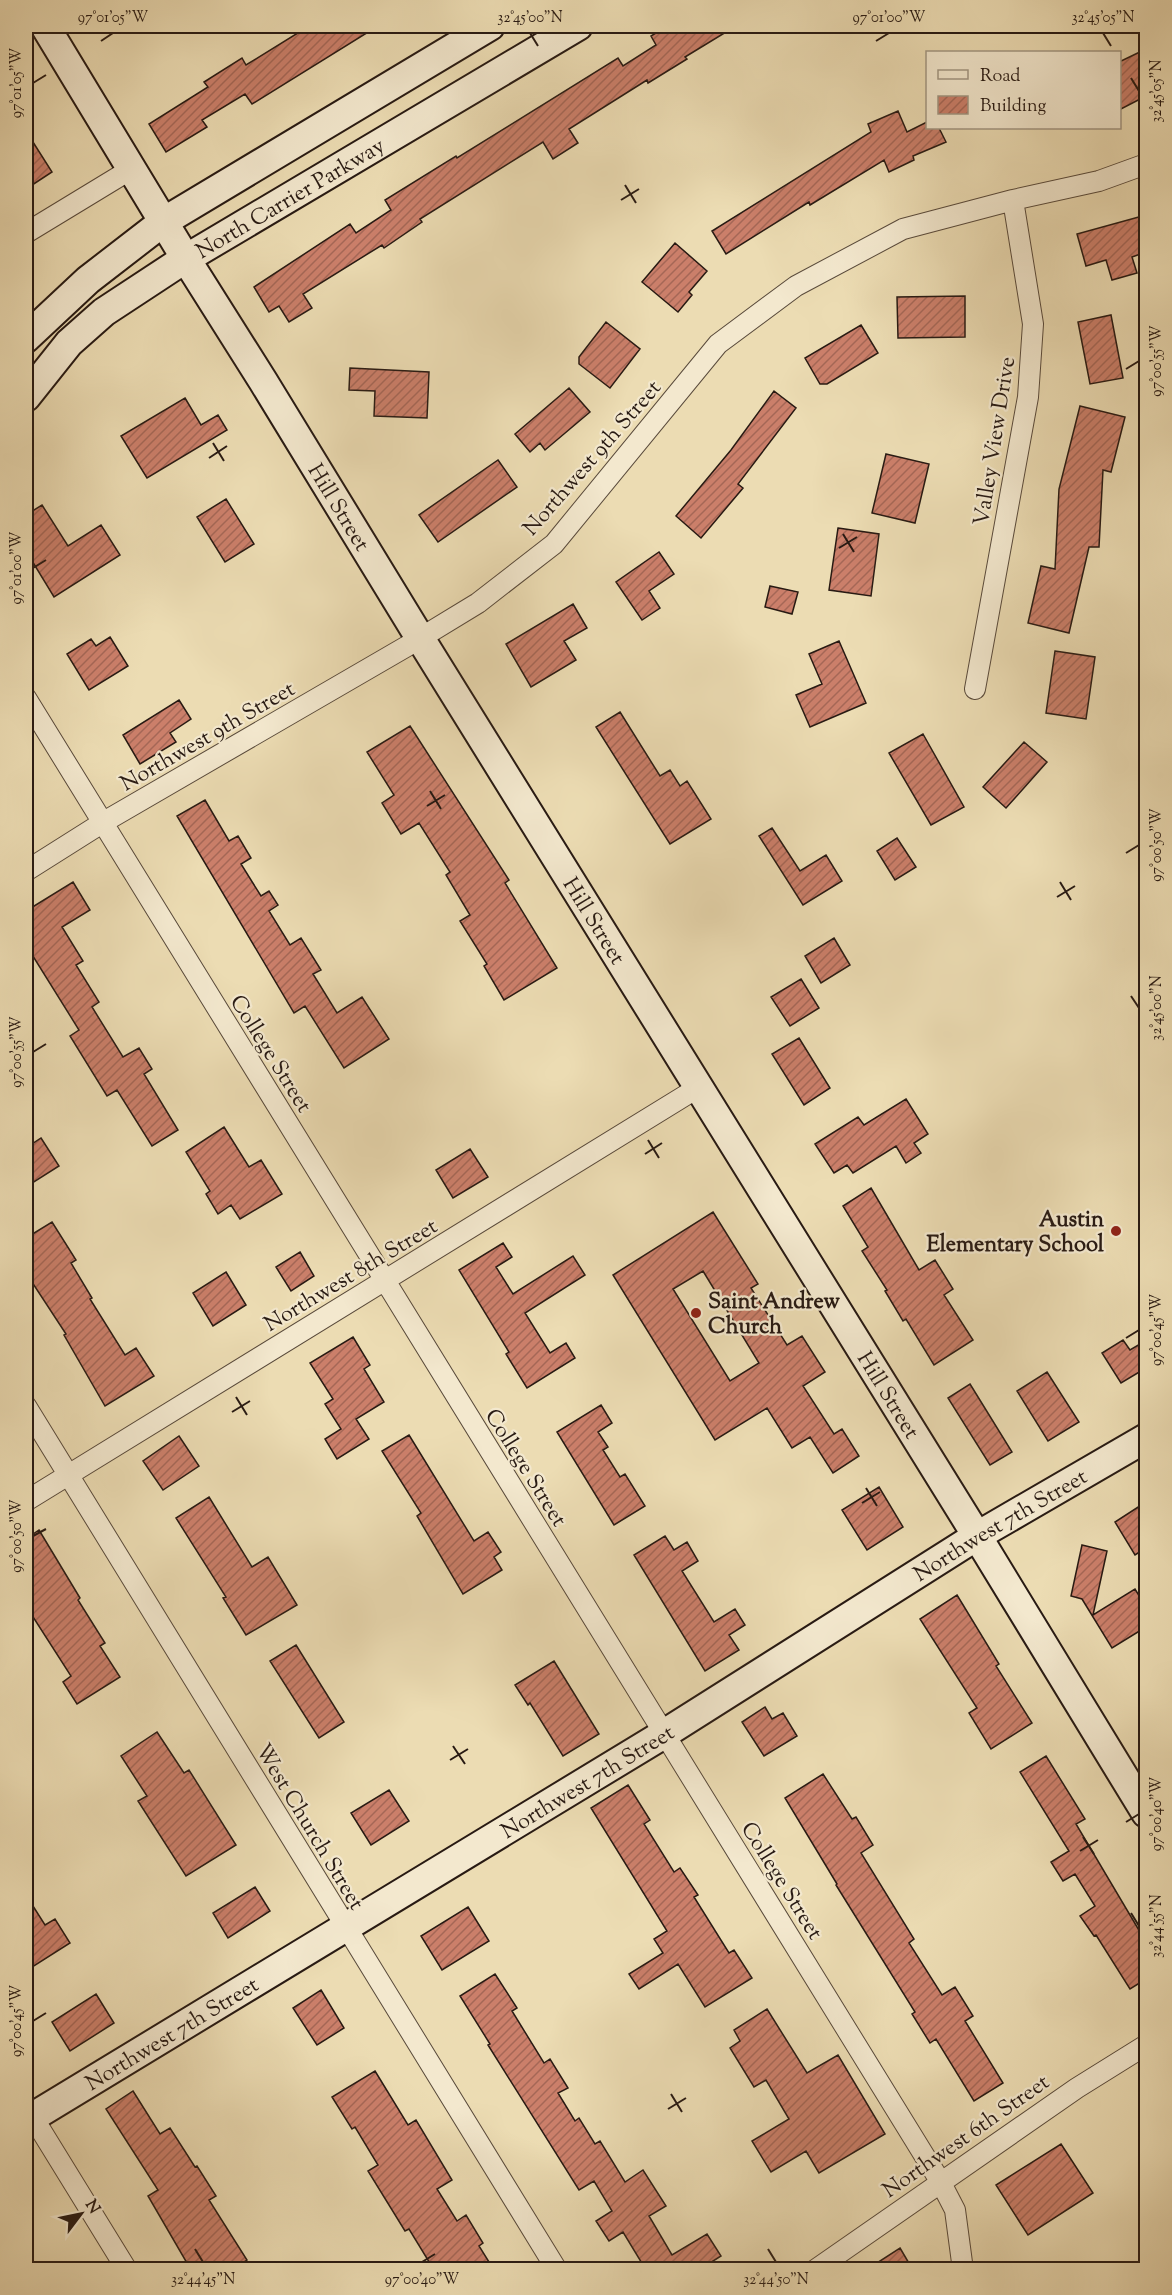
<svg xmlns="http://www.w3.org/2000/svg" width="1172" height="2295" font-family="'Sorts Mill Goudy',serif">
  <style>
    .building { fill: url(#building-hatch); stroke: #281a13; stroke-width: 1.5; fill-rule: evenodd }
    .lines { fill: none; stroke-linecap: round; stroke-linejoin: round }
    .street-casing { stroke: #594a3b; stroke-width: 22 }
    .secondary-casing { stroke: #281a13; stroke-width: 32 }
    .street { stroke: #f3e8ce; stroke-width: 20 }
    .secondary { stroke: #f3e8ce; stroke-width: 28 }
    .ticks { fill: none; stroke: #281a13; stroke-width: 2 }
    .poi-dot { fill: #8f2418; stroke: #f3e8ce; stroke-width: 2 }
    .labels { text-anchor: middle; stroke-width: 4.5; stroke-linejoin: round; paint-order: stroke }
    .street-label { font-size: 22px; fill: #281a13; stroke: #f3e8ce }
    .poi-label { font-size: 22px; font-weight: bold; fill: #281a13; stroke: #f3e8ce; text-anchor: end }
    .neatline { fill: none; stroke: #281a13; stroke-width: 2 }
    .ticks-label { font-size: 15px; text-anchor: middle; fill: #281a13 }
  </style>
  <defs>
    <pattern id="building-hatch" width="6" height="6" patternUnits="userSpaceOnUse" patternTransform="scale(1.5)"><rect width="6" height="6" fill="#cb7f6a"/><path d="M-1 1l2-2M0 6l6-6M5 7l2-2" fill="none" stroke="#a56756"/></pattern>
  </defs>
  <rect width="100%" height="100%" fill="#ecdcb3"/>
  <filter id="stains"><feTurbulence type="fractalNoise" baseFrequency=".00333" numOctaves="4"/><feColorMatrix values="0 0 0 0 .2 0 0 0 0 .09 0 0 0 0 .02 0 0 0 .5 -.17"/></filter>
  <radialGradient id="worn" r=".72"><stop offset=".6" stop-color="#630" stop-opacity="0"/><stop offset="1" stop-color="#630" stop-opacity=".3"/></radialGradient>
  <!-- building -->
  <path class="building" d="M309 26H378L252 104 245 94 202 120 207 127 166 152 149 124 208 87 204 82 242 58 246 65Z
    M667 26H736L685 57 687 59 648 83 647 80 569 129 578 143 553 159 543 142 420 219 422 222 384 248 382 245 303 294 312 308 289 322 279 306 269 312 254 287 350 224 356 233 391 210 385 200 456 156 457 158 618 58 623 66 656 45 651 36Z
    M1146 49V96L1119 110V62Z
    M898 111 907 132 927 122V128H939L946 142 913 156 914 160 889 172 884 160 810 205 809 202 726 254 712 231 871 132 868 124Z
    M26 131 52 172 26 189Z
    M1146 215V252L1132 257 1137 273 1112 280 1106 260 1086 266 1077 234Z
    M675 243 707 271 689 292 692 295 678 312 642 282Z
    M965 296V337L898 338 897 297Z
    M1111 315 1123 378 1090 384 1078 322Z
    M606 322 640 349 610 388 579 364V357Z
    M861 325 878 353 827 384H820L805 358Z
    M350 368 429 372 427 418 374 416 375 391 349 390Z
    M569 388 590 412 545 450 540 443 530 452 515 434Z
    M774 391 796 408 738 484 743 488 701 538 676 516 731 450Z
    M185 398 201 425 218 415 227 430 147 478 121 436Z
    M1080 406 1125 417 1111 472 1103 470 1099 547H1089L1069 633 1028 623 1041 566 1055 569 1059 489Z
    M886 454 929 464 915 523 872 513Z
    M498 460 517 487 438 542 419 515Z
    M226 499 254 544 225 562 197 517Z
    M42 505 68 546 101 525 120 555 54 597 26 551V515Z
    M838 528 879 534 871 596 829 590Z
    M659 552 674 574 649 591 660 608 642 620 616 582Z
    M770 586 798 592 792 614 765 607Z
    M573 604 587 628 564 641 576 660 531 687 506 644Z
    M110 637 128 666 89 690 67 654 91 639 96 646Z
    M839 641 866 703 810 727 796 695 822 684 809 654Z
    M1055 651 1095 657 1086 719 1046 713Z
    M179 700 191 719 170 733 176 742 140 764 123 735Z
    M620 712 660 776 670 770 680 786 687 781 711 819 670 844 596 727Z
    M410 726 509 880 505 883 557 968 504 1000 484 966 487 964 460 921 470 915 446 875 450 872 419 823 401 834 382 803 394 795 367 752Z
    M923 734 964 807 931 825 889 753Z
    M1024 742 1047 762 1006 808 983 787Z
    M205 800 229 841 238 836 251 858 241 864 261 896 269 891 278 905 269 911 290 945 301 938 321 970 313 974 337 1013 362 997 389 1039 344 1068 305 1006 294 1013 177 816Z
    M772 828 800 871 826 855 842 881 803 905 759 836Z
    M897 838 916 867 895 880 877 851Z
    M73 882 90 910 62 927 83 961 76 965 99 1002 92 1007 123 1057 139 1048 152 1069 144 1074 178 1130 152 1146 117 1090 107 1096 70 1036 79 1030 26 945V911Z
    M834 938 850 965 821 983 805 956Z
    M801 979 819 1008 790 1026 771 997Z
    M799 1038 830 1088 804 1105 772 1054Z
    M906 1099 928 1134 914 1143 921 1153 906 1163 896 1146 853 1173 847 1165 834 1173 815 1144 858 1117 864 1125Z
    M224 1127 249 1167 261 1160 282 1194 240 1219 231 1205 218 1214 206 1194 210 1191 186 1152Z
    M41 1138 59 1166 26 1187V1148Z
    M470 1149 488 1177 453 1198 436 1170Z
    M871 1188 919 1270 935 1260 953 1289 944 1295 973 1340 934 1365 906 1319 903 1321 885 1291 887 1290 862 1251 868 1247 843 1206Z
    M713 1212 758 1284 751 1288 787 1345 802 1336 825 1372 803 1386 834 1434 842 1429 859 1456 833 1473 810 1437 792 1448 767 1408 715 1440 613 1275ZM703 1271 759 1363 730 1381 673 1289Z
    M52 1222 76 1260 71 1263 92 1298 90 1299 125 1355 136 1348 154 1376 105 1406 64 1335 66 1334 26 1273V1238Z
    M503 1243 512 1257 496 1267 513 1294 573 1256 585 1275 525 1313 550 1353 566 1343 575 1358 527 1388 506 1354 509 1352 459 1270Z
    M300 1252 314 1276 291 1291 276 1267Z
    M226 1272 246 1305 213 1326 193 1293Z
    M353 1337 370 1365 364 1369 384 1402 356 1419 369 1439 337 1459 325 1439 341 1429 325 1404 333 1399 310 1363Z
    M1123 1340 1130 1350 1140 1344 1146 1354V1368L1121 1383 1102 1353Z
    M1047 1372 1079 1422 1048 1441 1017 1391Z
    M970 1384 1012 1452 990 1465 948 1398Z
    M601 1405 612 1423 598 1432 608 1447 603 1450 620 1477 625 1474 645 1506 614 1525 557 1432Z
    M409 1435 474 1541 488 1532 501 1552 494 1557 502 1570 463 1594 417 1516 421 1513 382 1451Z
    M179 1436 199 1466 163 1490 143 1461Z
    M879 1487 903 1527 867 1550 842 1510Z
    M209 1497 252 1567 268 1557 297 1605 246 1635 223 1598 226 1597 176 1518Z
    M1146 1502V1548L1135 1555 1115 1522Z
    M39 1530 80 1598 78 1600 105 1643 100 1646 120 1677 77 1704 63 1682 71 1676 26 1606V1539Z
    M665 1536 674 1550 687 1542 698 1561 682 1571 714 1622 735 1609 745 1625 729 1635 739 1650 705 1671 634 1555Z
    M1082 1545 1107 1551 1093 1615 1135 1589 1146 1607V1627L1112 1648 1082 1599 1071 1596Z
    M957 1595 999 1664 996 1666 1032 1723 991 1749 969 1713 977 1708 920 1619Z
    M296 1645 344 1722 319 1738 270 1661Z
    M554 1661 599 1734 563 1756 530 1703 528 1705 515 1685Z
    M765 1707 772 1719 783 1713 797 1736 764 1756 742 1722Z
    M157 1732 184 1773 189 1770 236 1845 186 1876 138 1801 147 1796 121 1756Z
    M1046 1756 1085 1819 1076 1824 1146 1942V1979L1130 1989 1096 1935 1094 1936 1080 1916 1095 1906 1075 1874 1063 1881 1051 1862 1069 1851 1020 1772Z
    M823 1774 852 1819 856 1817 873 1845 861 1853 914 1939 909 1943 942 1995 955 1987 973 2016 965 2021 1003 2083 974 2101 936 2039 930 2043 912 2014 915 2012 836 1885 837 1884 785 1798Z
    M628 1785 650 1820 644 1824 674 1872 680 1868 698 1895 694 1897 729 1953 734 1950 752 1978 705 2007 678 1964 639 1989 629 1974 663 1953 654 1939 667 1931 591 1808Z
    M389 1790 409 1821 371 1845 351 1813Z
    M255 1887 270 1911 228 1938 213 1913Z
    M26 1895 45 1925 55 1919 70 1943 26 1971Z
    M468 1907 489 1941 442 1970 421 1936Z
    M495 1974 517 2008 512 2011 544 2063 550 2059 568 2088 558 2093 575 2121 579 2118 595 2144 600 2141 625 2182 643 2170 666 2206 649 2216 672 2255 707 2234 721 2256 699 2270H646L623 2232 609 2241 596 2221 612 2211 594 2181 579 2190 488 2045 490 2044 460 1996Z
    M321 1990 344 2028 317 2045 293 2008Z
    M96 1994 114 2023 70 2051 52 2022Z
    M767 2009 807 2073 838 2055 885 2134 819 2173 806 2151 771 2172 752 2141 789 2119 766 2080 754 2087 730 2048 740 2041 734 2030Z
    M375 2071 408 2125 416 2120 452 2180 437 2189 457 2221 466 2215 483 2243 479 2246 494 2270H434L409 2229 405 2231 368 2171 378 2165 355 2127 352 2129 332 2097Z
    M133 2091 160 2134 170 2128 195 2167 197 2166 216 2196 209 2200 247 2260 244 2262 249 2270H191L148 2196 158 2190 106 2109Z
    M1061 2144 1093 2193 1028 2235 996 2185Z
    M900 2248 913 2270H866Z"/>
  <g class="lines">
    <defs>
      <path id="street" d="M26 233 133 168
        M975 689 1028 397 1033 324 1013 200
        M26 698 940 2181 955 2210 963 2270
        M26 871 102 823 409 645 478 603 554 544 718 344 796 286 903 229 1013 200 1099 181 1146 164
        M26 1406 557 2270
        M26 1501 699 1087
        M26 2106 127 2270
        M815 2270 1077 2088 1146 2045"/>
      <g id="secondary">
        <path id="s1" d="M45 26 186 259 263 381 420 638 977 1536 1146 1813"/>
        <path d="M26 338 88 280 163 222 490 26"/>
        <path id="s2" d="M26 397 69 343 104 312 177 264 578 26"/>
        <path id="s3" d="M26 2121 664 1734 977 1536 1146 1438"/>
      </g>
    </defs>
    <!-- street casing -->
    <use href="#street" class="street-casing"/>
    <!-- secondary casing -->
    <use href="#secondary" class="secondary-casing"/>
    <!-- street -->
    <use href="#street" class="street"/>
    <!-- secondary -->
    <use href="#secondary" class="secondary"/>
  </g>
  <!-- ticks -->
  <path class="ticks" d="M530 33 538 46M1103 33 1111 46M101 41 113 33M876 41 889 33M1131 78 1139 91M33 83 46 75M625 185 636 203M621 200 639 189M1126 369 1139 361M213 443 224 461M209 458 227 446M843 534 854 552M839 548 857 537M33 568 46 560M430 791 441 809M427 806 445 795M1126 853 1139 845M1060 882 1071 900M1057 897 1075 886M1131 996 1139 1008M33 1052 46 1044M648 1140 659 1158M645 1154 662 1143M1126 1338 1139 1330M236 1397 247 1415M232 1412 250 1401M866 1488 877 1506M862 1503 880 1492M33 1536 46 1529M453 1746 465 1764M450 1760 468 1749M1126 1822 1139 1814M1083 1837 1094 1854M1080 1851 1098 1840M1131 1913 1139 1926M33 2021 46 2013M671 2094 682 2112M668 2109 686 2098M195 2249 203 2262M768 2249 776 2262M422 2262 435 2254"/>
  <!-- markers -->
  <g class="poi-dot">
    <circle cx="1116" cy="1231" r="6"/>
    <circle cx="696" cy="1313" r="6"/>
  </g>
  <g class="labels">
    <!-- street labels -->
    <g class="street-label">
      <text dy="8" stroke="none"><textPath href="#s2" startOffset="334">North Carrier Parkway</textPath></text>
      <text transform="translate(993 441) rotate(-81)" y="8">Valley View Drive</text>
      <text transform="translate(591 457) rotate(-49)" y="8">Northwest 9th Street</text>
      <text dy="8" stroke="none"><textPath href="#s1" startOffset="564">Hill Street</textPath></text>
      <text transform="translate(207 735) rotate(-30)" y="8">Northwest 9th Street</text>
      <text dy="8" stroke="none"><textPath href="#s1" startOffset="1050">Hill Street</textPath></text>
      <text transform="translate(272 1053) rotate(58)" y="8">College Street</text>
      <text transform="translate(350 1274) rotate(-31)" y="8">Northwest 8th Street</text>
      <text dy="8" stroke="none"><textPath href="#s1" startOffset="1608">Hill Street</textPath></text>
      <text transform="translate(527 1467) rotate(58)" y="8">College Street</text>
      <text dy="8" stroke="none"><textPath href="#s3" startOffset="1142">Northwest 7th Street</textPath></text>
      <text dy="8" stroke="none"><textPath href="#s3" startOffset="656">Northwest 7th Street</textPath></text>
      <text transform="translate(311 1826) rotate(59)" y="8">West Church Street</text>
      <text transform="translate(783 1880) rotate(58)" y="8">College Street</text>
      <text dy="8" stroke="none"><textPath href="#s3" startOffset="170">Northwest 7th Street</textPath></text>
      <text transform="translate(965 2135) rotate(-35)" y="8">Northwest 6th Street</text>
    </g>
    <!-- poi labels -->
    <g class="poi-label">
      <text x="1104" y="1226">Austin<tspan x="1104" dy="25">Elementary School</tspan></text>
      <text x="708" y="1308" text-anchor="start">Saint Andrew<tspan x="708" dy="25">Church</tspan></text>
    </g>
  </g>
  <!-- margin -->
  <rect width="1172" height="2295" fill="none" stroke="#ecdcb3" stroke-width="66"/>
  <!-- legend -->
  <rect x="926" y="51" width="195" height="78" fill="#f3e8ce" stroke="#a29683" stroke-width="1.5"/>
  <rect x="938" y="70" width="30" height="9" fill="#f3e8ce" stroke="#a29683" stroke-width="1.5"/>
  <text x="980" y="81" font-size="18" fill="#281a13">Road</text>
  <rect x="938" y="96" width="30" height="18" fill="url(#building-hatch)" stroke="#a29683" stroke-width="1.5"/>
  <text x="980" y="111" font-size="18" fill="#281a13">Building</text>
  <!-- north arrow -->
  <g transform="translate(81 2214) rotate(58)" stroke="#f3e8ce" stroke-width="4.5" paint-order="stroke">
  <path d="M0-4.5L10 22L0 15L-10 22Z" fill="#281a13"/>
  <text y="-9" font-size="16" font-weight="bold" text-anchor="middle" fill="#281a13">N</text>
  </g>
  <rect x="33" y="33" width="1106" height="2229" class="neatline"/>
  <g class="ticks-label">
    <text x="113" y="22">97°01'05"W</text>
    <text x="530" y="22">32°45'00"N</text>
    <text x="889" y="22">97°01'00"W</text>
    <text x="1103" y="22">32°45'05"N</text>
    <text transform="translate(16 83) rotate(-90)" y="5">97°01'05"W</text>
    <text transform="translate(1156 91) rotate(-90)" y="5">32°45'05"N</text>
    <text transform="translate(1156 361) rotate(-90)" y="5">97°00'55"W</text>
    <text transform="translate(16 568) rotate(-90)" y="5">97°01'00"W</text>
    <text transform="translate(1156 845) rotate(-90)" y="5">97°00'50"W</text>
    <text transform="translate(1156 1008) rotate(-90)" y="5">32°45'00"N</text>
    <text transform="translate(16 1052) rotate(-90)" y="5">97°00'55"W</text>
    <text transform="translate(1156 1330) rotate(-90)" y="5">97°00'45"W</text>
    <text transform="translate(16 1536) rotate(-90)" y="5">97°00'50"W</text>
    <text transform="translate(1156 1814) rotate(-90)" y="5">97°00'40"W</text>
    <text transform="translate(1156 1926) rotate(-90)" y="5">32°44'55"N</text>
    <text transform="translate(16 2021) rotate(-90)" y="5">97°00'45"W</text>
    <text x="203" y="2284">32°44'45"N</text>
    <text x="422" y="2284">97°00'40"W</text>
    <text x="776" y="2284">32°44'50"N</text>
  </g>
  <rect width="100%" height="100%" filter="url(#stains)"/>
  <rect width="100%" height="100%" fill="url(#worn)"/>
</svg>
